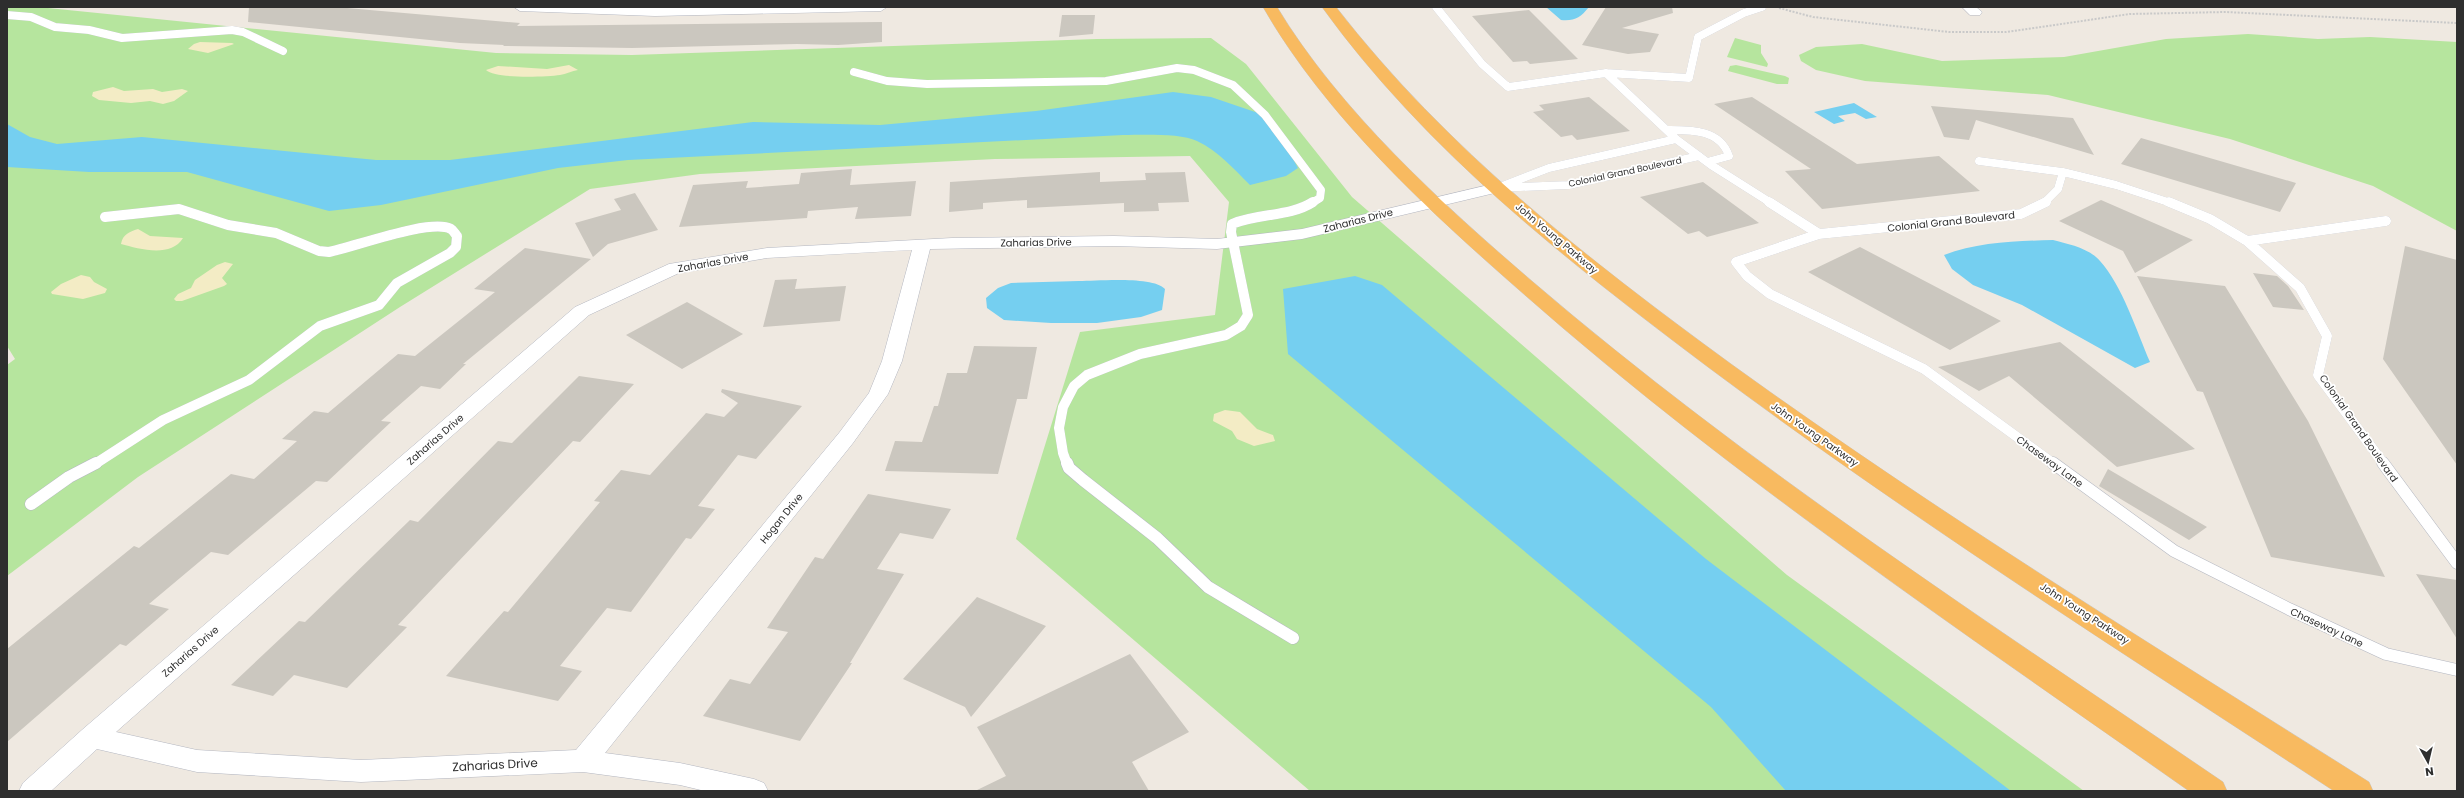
<svg xmlns="http://www.w3.org/2000/svg" width="2464" height="798" font-family="Poppins,sans-serif">
  <style>
    .green { fill: #b6e59e }
    .sand { fill: #f3ecc5 }
    .water { fill: #75cff0 }
    .building { fill: #cbc7bf }
    .lines { fill: none; stroke-linecap: round; stroke-linejoin: round }
    .service-far2-casing { stroke: #b4b7c1; stroke-width: 8 }
    .service-far1-casing { stroke: #b4b7c1; stroke-width: 10 }
    .service-casing { stroke: #b4b7c1; stroke-width: 13 }
    .minor-casing { stroke: #b4b7c1; stroke-width: 1 }
    .trunk-casing { stroke: #c9c9c9; stroke-width: 1 }
    .path { stroke: #c9c9c9; stroke-width: 2; stroke-dasharray: 2 1.5; stroke-linecap: butt }
    .service-far2 { stroke: #fff; stroke-width: 8 }
    .service-far1 { stroke: #fff; stroke-width: 10 }
    .service { stroke: #fff; stroke-width: 12 }
    .minor { fill: #fff; fill-rule: evenodd }
    .trunk { fill: #f8ba60; fill-rule: evenodd }
    .labels { text-anchor: middle; stroke-width: 3.5; stroke-linejoin: round; paint-order: stroke }
    .far-street-label { font-size: 9px; fill: #2e2e2e; stroke: #fff }
    .street-label { font-size: 10px; fill: #2e2e2e; stroke: #fff }
    .near-street-label { font-size: 12px; fill: #2e2e2e; stroke: #fff }
  </style>
  <rect width="100%" height="100%" fill="#efe9e1"/>
  <!-- green -->
  <path class="green" d="M7 7H38L496 53 632 55 1097 39 1211 38 1246 64 1352 197 1787 575 2084 791H1310L1016 539 1080 332 1215 315 1229 202 1190 156 995 159 700 174 590 189 400 307 138 477 7 576V365L15 359 7 346Z
    M2248 34 2318 39 2370 37 2457 42V231L2373 186 2230 139 2048 95 1865 81 1816 70 1801 61 1799 55 1816 47 1862 44 1942 61 2064 57 2166 39Z
    M1735 38 1761 45V53L1768 64 1767 67 1727 57Z
    M1736 65 1785 76 1789 78 1788 84H1777L1728 71 1730 66Z"/>
  <!-- sand -->
  <path class="sand" d="M200 42 232 43 234 44 208 53 188 49 194 44Z
    M569 65 578 70C572 71 566 74 560 75 545 77 496 79 486 70L498 66 547 69Z
    M113 87 124 91 153 89 162 92 182 89 188 91 174 101 163 104 150 101 131 103 99 100 92 96 93 92Z
    M138 229 150 236 183 238C171 258 139 249 121 244 123 234 129 232 138 229Z
    M225 262 233 264 222 278 227 284 224 286 182 301H176L174 299 178 294 191 288 195 280 217 265Z
    M81 275 90 277 94 282 107 289 105 293 83 299 52 294 51 292 61 284Z
    M1225 410 1240 412 1257 429 1273 435 1275 441 1254 446 1237 439 1232 431 1213 421 1214 414Z"/>
  <!-- water -->
  <path class="water" d="M1546 7H1589C1580 18 1575 21 1561 20Z
    M1173 92 1211 97 1261 114 1283 141 1298 168 1286 176 1250 185C1234 169 1218 151 1197 141 1181 133 1142 135 1123 135L628 160 558 168 381 205 329 211 187 172H89L7 167V124L30 137 57 144 142 137 376 160H450L753 122 880 125 1036 111Z
    M1854 103 1877 117 1866 119 1855 113 1838 116 1845 121 1834 124 1814 112Z
    M2053 240C2068 244 2089 248 2100 261 2122 285 2137 332 2150 362L2135 368 2022 305 1973 285 1952 269 1944 255C1978 242 2017 241 2053 240Z
    M1355 276 1382 285 1706 559 2011 791H1786L1711 707 1288 354 1283 289Z
    M1079 281C1098 281 1153 276 1165 289L1162 310 1141 317 1097 323H1051L1004 320 987 308 986 298 998 288 1011 283Z"/>
  <!-- building -->
  <path class="building" d="M249 7 347 8 520 23 517 26 882 22V42L838 45 797 44 632 48 503 46 504 45 460 43 248 22Z
    M1606 7H1672L1673 13 1622 28 1659 34 1650 52 1628 54 1582 45Z
    M1529 10 1578 59 1530 64 1527 61 1513 62 1472 16Z
    M1062 15H1095L1093 34 1059 37Z
    M1589 97 1630 131 1577 140 1572 135 1561 137 1533 112 1544 110 1539 105Z
    M1752 97 1857 164 1939 156 1980 191 1822 209 1785 171 1811 169 1714 104Z
    M1931 106 2073 118 2094 155 1976 120 1969 140 1944 137Z
    M2141 138 2296 183 2280 212 2121 164Z
    M852 169 850 185 916 181 911 216 855 219 858 207 808 211 807 218 679 227 693 185 748 181 746 188 799 184 801 173Z
    M1100 172V182L1146 180 1145 173 1185 172 1189 202 1158 203 1159 211 1124 212V203L1027 208V200L983 203V209L949 212 950 182Z
    M1703 182 1759 223 1707 237 1699 231 1688 234 1640 197Z
    M635 193 658 230 608 244 593 257 575 223 621 210 614 199Z
    M2101 200 2193 240 2135 273 2123 251 2059 221Z
    M2405 246 2457 260V465L2383 359Z
    M1860 247 2001 321 1950 350 1808 272Z
    M525 248 591 259 463 364H466L440 389 421 386 381 421 391 422 327 482 316 481 228 555 211 552 149 604 169 609 126 646 120 644 7 742V649L134 546 139 548 231 474 254 479 297 441 282 439 314 411 328 413 398 354 415 356 495 292 474 289Z
    M2253 273 2277 276 2288 286 2304 310 2273 307Z
    M2137 276 2225 286 2308 421 2385 577 2271 557 2203 392 2197 391Z
    M797 279 795 289 846 286 840 321 763 327 775 280Z
    M687 302 743 334 682 369 626 335Z
    M2060 342 2195 449 2117 467 2009 376 1979 391 1938 367Z
    M974 346 1037 347 1027 399H1017L998 474 885 471 895 441 922 442 934 406H938L947 373H967Z
    M579 376 634 384 580 442 573 441 398 625 407 627 347 688 294 675 273 696 231 685 299 621 305 622 410 520 418 522 498 441 512 443Z
    M722 389 802 406 756 459 738 455 698 506 715 509 691 539 686 538 631 612 607 608 560 666 582 671 558 701 446 676 504 611 508 612 600 502 594 501 621 470 650 475 706 413 724 417 738 403 721 392Z
    M2108 469 2207 527 2189 540 2099 486Z
    M868 494 951 509 933 539 900 533 877 569 904 574 850 663H852L800 741 703 716 730 679 750 684 788 632 767 628 815 557 823 559Z
    M2416 574 2457 580V639Z
    M977 597 1046 626 971 717 965 707 903 679Z
    M1130 654 1189 732 1132 762 1149 791H975L1006 776 977 727Z"/>
  <g class="lines">
    <defs>
      <path id="service-far2" d="M1436 7 1482 64 1508 87 1606 73 1689 78 1698 37 1744 13 1762 7
        M7 15 31 17 55 27 89 30 122 38 232 30 243 32 283 51
        M854 72 887 81 927 84 1106 81 1177 68 1194 70 1233 85 1265 115 1321 190 1320 198 1312 203
        M1606 73 1676 139 1711 165 1771 203
        M1667 130C1691 130 1720 129 1729 156L1707 162
        M1979 161 2063 172
        M1505 185 1549 168 1676 139
        M1497 188 1569 185 1699 156
        M2044 203 2058 189 2063 172 2116 185 2171 203"/>
      <path id="service-far1" d="M1769 202 1819 234
        M2046 202 2021 214 1819 234 1736 262 1747 276 1770 294 1924 369 2054 464
        M2169 202 2210 219 2247 241 2300 288 2327 336 2318 375 2384 464
        M2247 241 2386 221
        M95 464 163 420 249 380 320 326 379 305 397 283 450 253 456 247 457 236C455 234 453 230 451 229 431 218 354 247 329 252L319 251 276 233 228 225 179 209 105 217
        M1067 464 1063 453 1059 428 1063 407 1074 386 1087 375 1140 354 1226 335 1241 326 1248 315 1231 232 1232 224C1258 213 1290 217 1313 202"/>
      <path id="service" d="M1067 463 1069 468 1083 480 1157 538 1208 587 1293 638
        M2053 463 2174 551 2289 609 2386 654 2457 670
        M2383 463 2457 563
        M31 504 69 477 96 463"/>
      <path id="minor" d="M514 7H887L881 11 655 16 520 11Z
        M1962 7H1976L1982 12 1980 15H1970Z
        M1497 183 1503 185 1505 188 1503 191 1302 239 1217 249 1114 246 930 249 902 361 888 394 853 443 605 753 680 763 754 779 764 783 768 791H705L680 785 583 772 361 782 197 772 97 749 51 791H19L23 783 83 729 575 307 669 264 767 248 952 238 1114 236 1217 239 1302 229ZM912 250 882 361 869 393 839 433 576 750 361 760 197 750 116 732 589 315 679 273 767 258Z"/>
      <path id="trunk" d="M1263 7H1277C1339 110 1442 204 1533 282 1749 467 1988 622 2223 782L2227 791H2189C1963 632 1733 478 1526 296 1431 213 1326 117 1263 7Z
        M1322 7H1336C1447 150 1586 258 1731 364 1937 513 2154 646 2369 782L2373 791H2334C2123 653 1910 518 1708 367 1567 261 1426 151 1322 7Z"/>
    </defs>
    <!-- service-far2 casing -->
    <use href="#service-far2" class="service-far2-casing"/>
    <!-- service-far1 casing -->
    <use href="#service-far1" class="service-far1-casing"/>
    <!-- service casing -->
    <use href="#service" class="service-casing"/>
    <!-- minor casing -->
    <use href="#minor" class="minor-casing"/>
    <!-- trunk casing -->
    <use href="#trunk" class="trunk-casing"/>
    <!-- path -->
    <path class="path" d="M1779 8 1813 17 1949 32H2006L2130 14 2226 12 2457 23"/>
    <!-- service-far2 -->
    <use href="#service-far2" class="service-far2"/>
    <!-- service-far1 -->
    <use href="#service-far1" class="service-far1"/>
    <!-- service -->
    <use href="#service" class="service"/>
    <!-- minor -->
    <use href="#minor" class="minor"/>
    <!-- trunk -->
    <use href="#trunk" class="trunk"/>
  </g>
  <g class="labels">
    <!-- far-street labels -->
    <g class="far-street-label">
      <text transform="translate(1625 172) rotate(-12)" y="3">Colonial Grand Boulevard</text>
    </g>
    <!-- street labels -->
    <g class="street-label">
      <text transform="translate(1358 220) rotate(-14)" y="4">Zaharias Drive</text>
      <text transform="translate(1951 221) rotate(-6)" y="4">Colonial Grand Boulevard</text>
      <text transform="translate(1557 238) rotate(40)" y="4">John Young Parkway</text>
      <text transform="translate(1036 242) rotate(-1)" y="4">Zaharias Drive</text>
      <text transform="translate(713 262) rotate(-10)" y="4">Zaharias Drive</text>
      <text transform="translate(2359 428) rotate(55)" y="4">Colonial Grand Boulevard</text>
      <text transform="translate(1815 434) rotate(35)" y="4">John Young Parkway</text>
      <text transform="translate(435 439) rotate(-41)" y="4">Zaharias Drive</text>
      <text transform="translate(2050 461) rotate(36)" y="4">Chaseway Lane</text>
      <text transform="translate(781 518) rotate(-51)" y="4">Hogan Drive</text>
      <text transform="translate(2085 613) rotate(33)" y="4">John Young Parkway</text>
      <text transform="translate(2327 627) rotate(25)" y="4">Chaseway Lane</text>
      <text transform="translate(190 651) rotate(-41)" y="4">Zaharias Drive</text>
    </g>
    <!-- near-street labels -->
    <g class="near-street-label">
      <text transform="translate(495 765) rotate(-3)" y="4">Zaharias Drive</text>
    </g>
  </g>
  <!-- border -->
  <rect width="2464" height="798" fill="none" stroke="#2e2e2e" stroke-width="16"/>
  <!-- north arrow -->
  <g transform="translate(2428 762) rotate(172)" stroke="#ffffff" stroke-width="3" paint-order="stroke">
  <path d="M0-3L7 15L0 10L-7 15Z" fill="#2e2e2e"/>
  <text y="-6" font-size="11" font-weight="bold" text-anchor="middle" fill="#2e2e2e">N</text>
  </g>
</svg>
